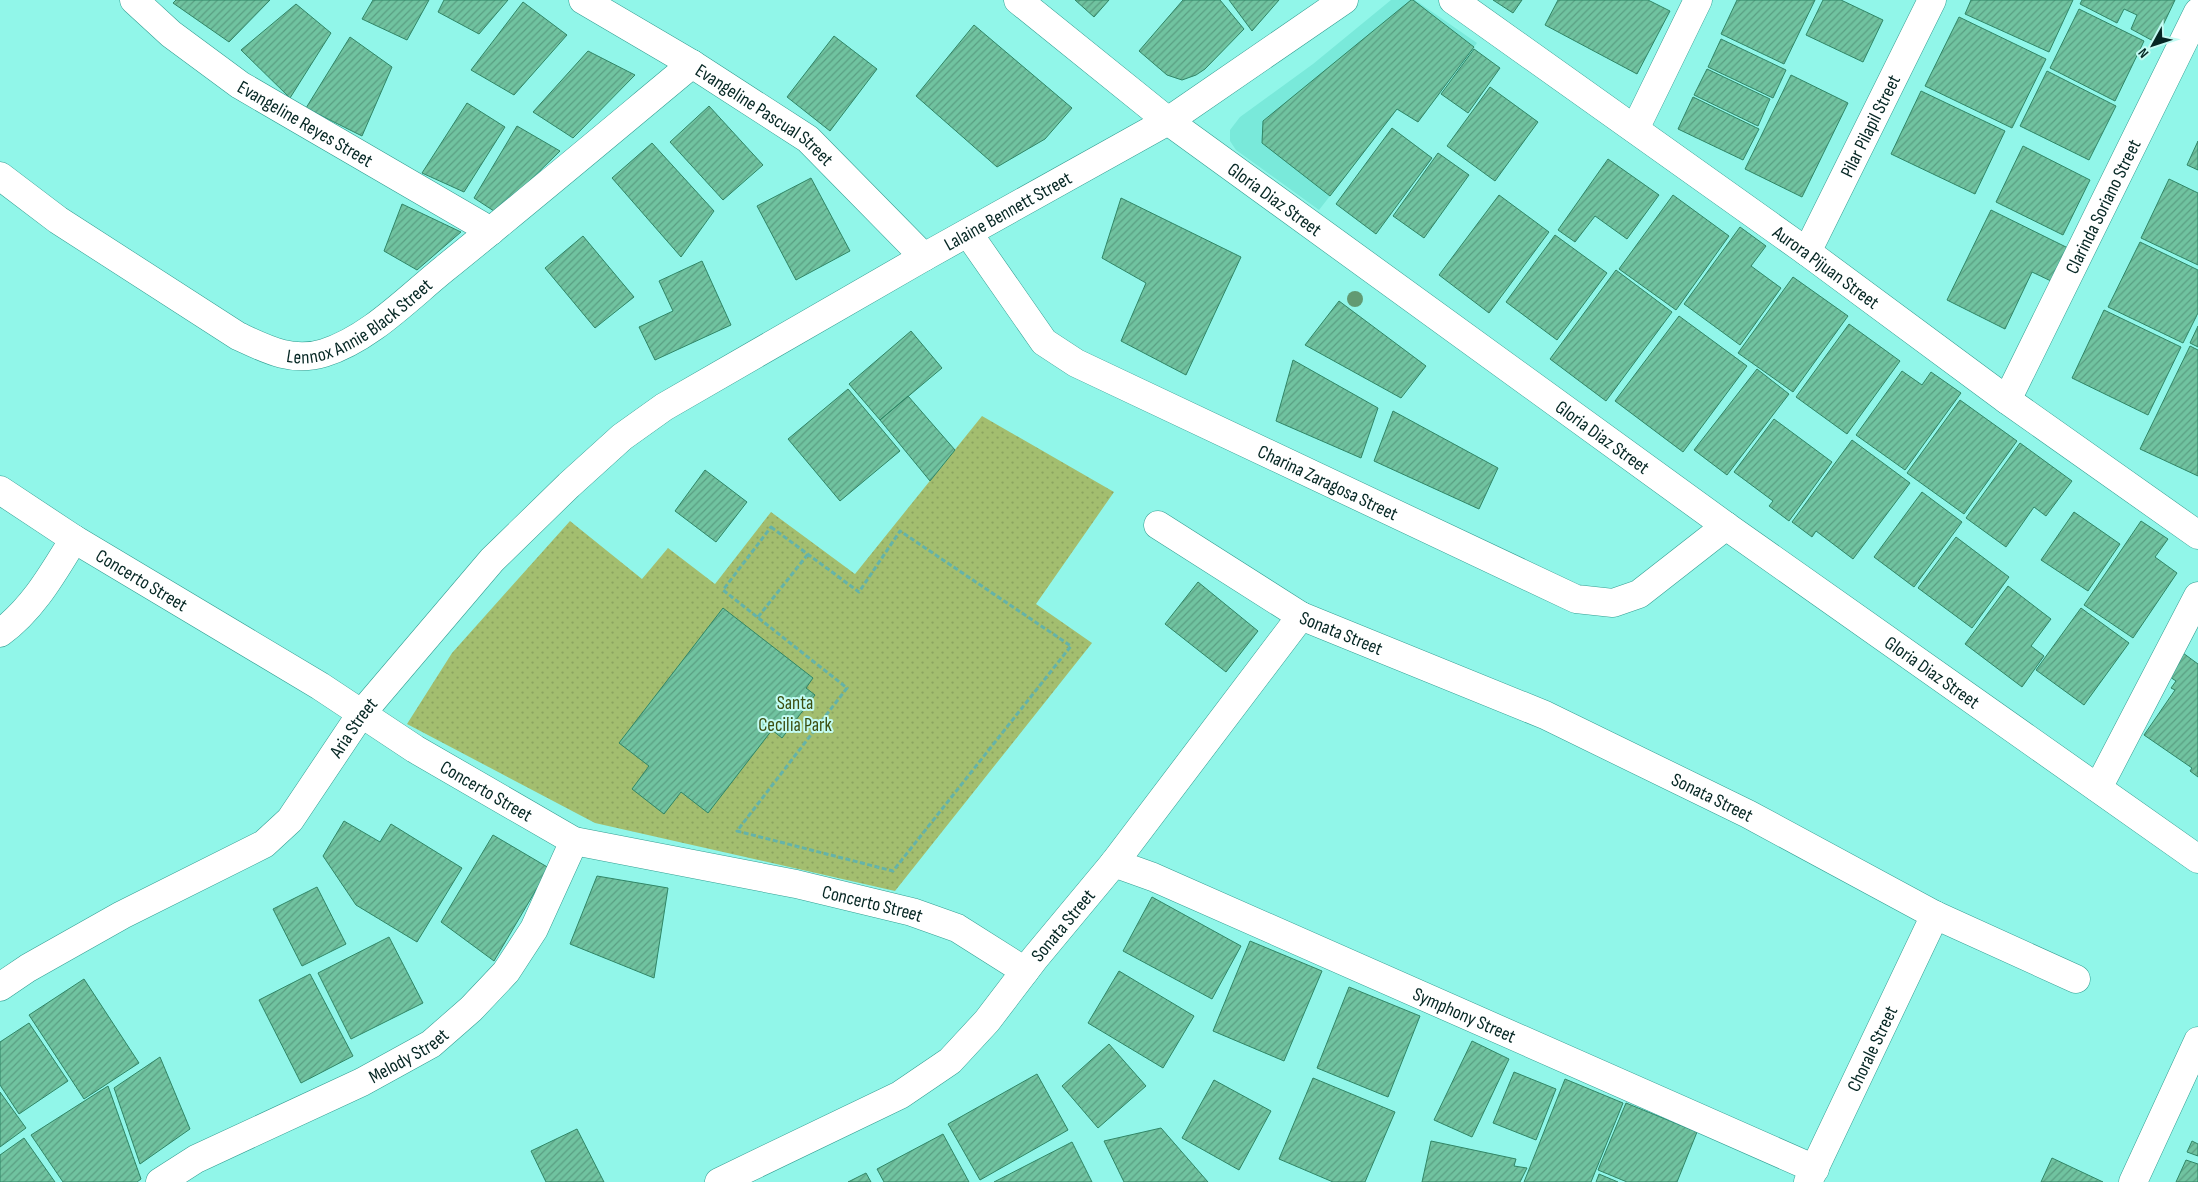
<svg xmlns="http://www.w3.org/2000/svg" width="2198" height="1182" font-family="'Sofia Sans Condensed',sans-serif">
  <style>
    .built { fill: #79e9da }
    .park { fill: url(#park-dots) }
    .building { fill: url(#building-hatch); stroke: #308666 }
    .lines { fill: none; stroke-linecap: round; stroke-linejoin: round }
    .street-casing { stroke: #339e92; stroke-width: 29 }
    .secondary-casing { stroke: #339e92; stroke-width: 29 }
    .path { stroke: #64b3a9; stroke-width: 3; stroke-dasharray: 5 2.5; stroke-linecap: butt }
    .street { stroke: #fff; stroke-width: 28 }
    .secondary { stroke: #fff; stroke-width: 28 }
    .tree { fill: #629a72 }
    .labels { text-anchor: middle; stroke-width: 4; stroke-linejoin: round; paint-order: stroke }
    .street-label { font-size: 19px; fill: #062724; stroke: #c3fbf3 }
    .park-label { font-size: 19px; fill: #3c4e10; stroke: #c3fbf3 }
  </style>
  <defs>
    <pattern id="park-dots" width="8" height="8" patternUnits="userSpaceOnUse" patternTransform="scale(1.25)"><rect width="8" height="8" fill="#a3be6f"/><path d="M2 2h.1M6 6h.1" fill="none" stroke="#8ba360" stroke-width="1.8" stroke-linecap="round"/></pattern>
    <pattern id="building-hatch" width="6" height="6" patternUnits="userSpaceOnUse" patternTransform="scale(1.25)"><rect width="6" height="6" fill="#70c3a0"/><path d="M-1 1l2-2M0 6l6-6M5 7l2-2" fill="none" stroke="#5a9e82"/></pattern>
  </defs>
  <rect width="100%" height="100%" fill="#91f6e9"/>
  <!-- built -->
  <path class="built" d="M1391 0H1415L1477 43 1418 122 1397 110 1319 210 1236 150 1230 141V130L1240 117 1313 64Z"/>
  <!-- park -->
  <path class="park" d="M982 416 1114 492 1036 604 1092 643 895 891 595 823 407 724 452 653 570 521 642 579 668 548 715 584 771 512 855 574Z"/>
  <!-- building -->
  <path class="building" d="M176 0H270L229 42 173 3Z
    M373 0H429L407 40 362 19Z
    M444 0H508L479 34 438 12Z
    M1075 0H1109L1094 17Z
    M1183 0H1220L1244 29 1205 69 1196 75 1182 80 1167 75 1139 51Z
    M1229 0H1279L1252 31Z
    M1411 0H1413L1474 47 1418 122 1397 109 1330 196 1262 143 1263 121Z
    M1493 0H1522L1513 13Z
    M1558 0H1648L1670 11 1637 74 1545 25Z
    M1737 0H1815L1784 64 1721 34Z
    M1823 0H1841L1883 20 1863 62 1806 35Z
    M1971 0H2073L2049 52 1965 14Z
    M2082 0H2175L2155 42 2131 29 2137 15 2124 9 2117 23 2080 4Z
    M523 2 567 35 514 95 471 70Z
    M296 4 331 33 290 98 241 50Z
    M2079 9 2144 41 2115 101 2050 68Z
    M1959 17 2046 59 2012 128 1925 86Z
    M974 25 1072 108 1045 139 997 167 916 96Z
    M834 36 877 69 830 131 787 97Z
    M350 37 392 67 362 136 306 108Z
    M1721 39 1786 70 1773 98 1708 67Z
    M1474 49 1500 68 1468 113 1441 94Z
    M588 51 635 75 573 138 533 112Z
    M1707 69 1770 99 1758 126 1694 95Z
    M2047 71 2116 106 2089 160 2020 126Z
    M1791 75 1848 103 1802 197 1745 169Z
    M1490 87 1538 122 1495 181 1447 146Z
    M1921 91 2005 131 1975 194 1891 154Z
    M1693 97 1759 129 1743 160 1678 129Z
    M467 103 505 127 464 192 422 173Z
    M709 106 763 165 723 200 670 142Z
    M517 126 560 151 497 213 474 198Z
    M1392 128 1432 158 1376 234 1336 204Z
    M2198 141V170L2187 165Z
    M652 143 714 211 681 257 612 178Z
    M2023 146 2090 180 2063 235 1996 202Z
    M1438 153 1469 175 1424 238 1393 216Z
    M1608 159 1659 195 1627 239 1595 216 1575 242 1558 230Z
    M811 178 850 251 796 280 757 206Z
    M2169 179 2198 193V265L2141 238Z
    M1499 195 1549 232 1489 313 1439 275Z
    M1673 195 1729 236 1676 310 1619 269Z
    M1121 198 1241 257 1186 375 1121 341 1146 283 1102 258Z
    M402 204 461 232 417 270 384 251Z
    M1991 210 2068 248 2051 281 2032 272 2005 329 1947 300Z
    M1740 227 1766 246 1751 266 1781 288 1740 345 1684 304Z
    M1555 235 1607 273 1557 340 1506 302Z
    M583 236 634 297 595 328 545 268Z
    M2140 242 2198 270V313L2183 343 2108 307Z
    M702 261 731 325 655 360 639 327 673 311 659 281Z
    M1616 270 1672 312 1606 401 1550 359Z
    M1793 277 1848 316 1793 392 1738 353Z
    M1339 301 1426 366 1401 398 1305 345Z
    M2104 310 2181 347 2148 415 2072 378Z
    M1679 316 1747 366 1683 452 1615 401Z
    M1849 324 1900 361 1847 434 1796 397Z
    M2198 326V347L2190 343Z
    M911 331 942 368 880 420 849 384Z
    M2190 346 2198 350V476L2140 449Z
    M1293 360 1378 408 1361 458 1276 421Z
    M1757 369 1789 394 1727 475 1694 450Z
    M1902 371 1922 385 1931 372 1961 393 1905 470 1856 435Z
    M848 389 900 451 840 501 788 439Z
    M908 396 955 450 930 481 880 420Z
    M1960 400 2017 441 1964 514 1907 473Z
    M1393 411 1498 468 1479 509 1374 461Z
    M1774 419 1832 462 1789 521 1769 506 1773 501 1734 472Z
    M1852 440 1910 483 1853 559 1816 531 1812 537 1792 522Z
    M2020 443 2072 481 2046 516 2034 507 2006 547 1966 518Z
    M705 470 747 502 716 542 675 511Z
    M1922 492 1962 522 1914 587 1874 557Z
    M2074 512 2120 544 2088 591 2041 560Z
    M2141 521 2168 539 2155 557 2177 573 2133 638 2084 605Z
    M1956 537 2009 577 1972 628 1918 588Z
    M1198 582 1258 631 1226 672 1165 624Z
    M2008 586 2051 619 2031 646 2044 656 2022 687 1965 644Z
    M723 608 813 678 806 688 815 695 782 738 772 730 708 813 681 792 664 814 632 789 649 766 619 743Z
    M2081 608 2129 643 2084 705 2036 670Z
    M2183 653 2198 664V777L2190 771 2192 768 2144 735 2175 690 2171 688 2176 681 2167 675Z
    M344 821 380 842 391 824 462 868 417 942 356 905 323 856Z
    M493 835 549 868 494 961 441 922Z
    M597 876 668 888 654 978 570 944Z
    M317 887 346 944 302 966 273 909Z
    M1152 897 1241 946 1212 999 1123 951Z
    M389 937 423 1003 351 1039 318 973Z
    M1250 941 1322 971 1284 1061 1213 1031Z
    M1119 971 1194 1016 1163 1068 1088 1023Z
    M310 974 353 1056 301 1083 259 1000Z
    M84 979 139 1063 84 1099 29 1015Z
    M1349 987 1420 1016 1388 1097 1317 1068Z
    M29 1023 68 1081 19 1114 0 1085V1042Z
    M1472 1041 1509 1059 1472 1137 1434 1120Z
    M1109 1044 1146 1086 1098 1128 1062 1086Z
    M160 1057 190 1129 140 1164 114 1088Z
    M1514 1072 1556 1089 1536 1140 1493 1123Z
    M1037 1074 1068 1130 980 1180 948 1124Z
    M1313 1078 1395 1112 1365 1182H1333L1279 1159Z
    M1565 1079 1623 1103 1591 1182H1524Z
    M1214 1080 1271 1111 1239 1170 1182 1138Z
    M108 1086 141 1179 137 1182H63L31 1135Z
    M0 1092 26 1128 0 1147Z
    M1626 1103 1697 1132 1677 1182H1627L1598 1170Z
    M1161 1128 1208 1182H1124L1104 1141Z
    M577 1129 604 1182H546L531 1151Z
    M943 1134 969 1182H884L877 1169Z
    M24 1138 55 1182H0V1155Z
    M1431 1141 1516 1159 1514 1166 1527 1168 1520 1182H1422Z
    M2192 1141 2198 1144V1156L2187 1152Z
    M1072 1142 1092 1182H994Z
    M2052 1158 2103 1182H2041Z
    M2186 1160 2198 1164V1182H2176Z
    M866 1173 871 1182H848Z
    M1599 1174 1618 1182H1596Z"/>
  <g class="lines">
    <defs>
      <g id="street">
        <path id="s1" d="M134 0 171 34 240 85 491 231"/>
        <path id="s2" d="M583 0 692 64 808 139 924 257"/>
        <path id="s3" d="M1453 0 1807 252 2007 400 2198 535"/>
        <path d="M1635 129 1698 0"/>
        <path id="s4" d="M0 176 58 220 238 336C266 349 292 363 324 353 369 339 407 299 444 269 527 202 609 133 692 64"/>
        <path id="s5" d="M968 233 1044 342 1076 363 1576 599 1613 603 1639 594 1726 526"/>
        <path id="s6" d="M1807 252 1932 0"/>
        <path id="s7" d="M2007 400 2198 12"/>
        <path id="s8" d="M0 490 74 539 320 686 415 749 574 841 796 884 912 912 957 928 1025 971"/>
        <path d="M1158 525 1301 616"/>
        <path d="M0 633C33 609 53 573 74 539"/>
        <path d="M2098 788 2198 596"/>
        <path id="s9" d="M1114 863 1153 877 1815 1169"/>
        <path id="s10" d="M160 1182 196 1159 362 1082 431 1044 471 1009 506 972 534 929 574 841"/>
        <path id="s11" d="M719 1182 900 1095 950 1061 987 1021 1035 958 1114 863 1301 616 1545 715 1748 814 1935 915 2076 979"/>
        <path id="s12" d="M1808 1182 1935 915"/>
        <path d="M2133 1182 2198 1041"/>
      </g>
      <g id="secondary">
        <path id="s13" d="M1018 0 1168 121 1726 526 2198 859"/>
        <path id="s14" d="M0 987 28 968 122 915 264 844 290 820 361 714 492 560 569 485 622 437 664 407 924 257 1168 121 1344 0"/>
      </g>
    </defs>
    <!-- street casing -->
    <use href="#street" class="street-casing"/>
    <!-- secondary casing -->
    <use href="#secondary" class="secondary-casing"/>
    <!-- path -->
    <path class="path" d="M771 527 859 592 900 531 1071 646 893 871 737 831 847 688 723 590Z
      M758 617 808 554"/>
    <!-- street -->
    <use href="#street" class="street"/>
    <!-- secondary -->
    <use href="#secondary" class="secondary"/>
  </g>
  <!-- trees -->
  <circle class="tree" cx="1355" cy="299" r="8"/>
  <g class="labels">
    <!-- street labels -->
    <g class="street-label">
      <text dy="7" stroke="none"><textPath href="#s2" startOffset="215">Evangeline Pascual Street</textPath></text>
      <text dy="7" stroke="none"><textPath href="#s1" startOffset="212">Evangeline Reyes Street</textPath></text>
      <text dy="7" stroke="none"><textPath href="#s6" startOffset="141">Pilar Pilapil Street</textPath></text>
      <text dy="7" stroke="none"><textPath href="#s13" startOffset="325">Gloria Diaz Street</textPath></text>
      <text dy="7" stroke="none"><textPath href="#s7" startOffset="216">Clarinda Soriano Street</textPath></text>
      <text dy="7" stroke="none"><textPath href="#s14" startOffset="1292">Lalaine Bennett Street</textPath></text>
      <text dy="7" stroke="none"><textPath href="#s3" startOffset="459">Aurora Pijuan Street</textPath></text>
      <text dy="7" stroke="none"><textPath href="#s4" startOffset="422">Lennox Annie Black Street</textPath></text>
      <text dy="7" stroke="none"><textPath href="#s13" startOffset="730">Gloria Diaz Street</textPath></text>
      <text dy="7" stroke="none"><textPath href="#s5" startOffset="450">Charina Zaragosa Street</textPath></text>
      <text dy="7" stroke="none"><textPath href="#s8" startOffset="168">Concerto Street</textPath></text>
      <text dy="7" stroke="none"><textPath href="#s11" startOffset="872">Sonata Street</textPath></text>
      <text dy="7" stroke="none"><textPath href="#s13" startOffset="1135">Gloria Diaz Street</textPath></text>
      <text dy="7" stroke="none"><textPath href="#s14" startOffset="448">Aria Street</textPath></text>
      <text dy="7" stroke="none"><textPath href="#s8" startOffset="572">Concerto Street</textPath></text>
      <text dy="7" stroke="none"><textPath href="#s11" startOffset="1278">Sonata Street</textPath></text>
      <text dy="7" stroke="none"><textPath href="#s8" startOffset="978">Concerto Street</textPath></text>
      <text dy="7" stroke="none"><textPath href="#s11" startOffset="438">Sonata Street</textPath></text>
      <text dy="7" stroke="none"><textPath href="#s9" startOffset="382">Symphony Street</textPath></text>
      <text dy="7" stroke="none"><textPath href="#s12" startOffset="148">Chorale Street</textPath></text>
      <text dy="7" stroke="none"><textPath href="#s10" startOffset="279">Melody Street</textPath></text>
    </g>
    <!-- park labels -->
    <g class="park-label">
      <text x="795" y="709">Santa<tspan x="795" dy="22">Cecilia Park</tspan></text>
    </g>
  </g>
  <!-- north arrow -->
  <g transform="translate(2153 45) rotate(230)" stroke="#c3fbf3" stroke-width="4" paint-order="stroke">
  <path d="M0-4L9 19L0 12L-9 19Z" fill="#062724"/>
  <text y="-8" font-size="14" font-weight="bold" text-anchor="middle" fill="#062724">N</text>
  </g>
</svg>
